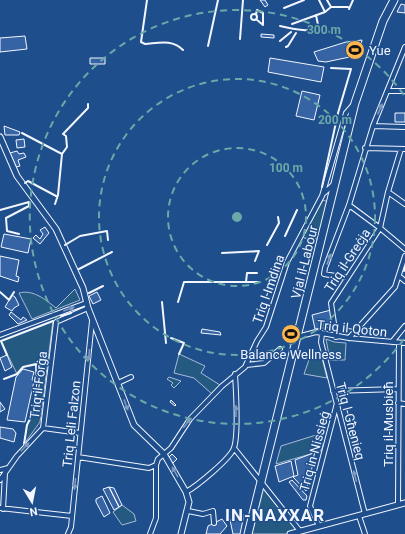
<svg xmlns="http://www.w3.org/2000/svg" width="405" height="534" font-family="Roboto,sans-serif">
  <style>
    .green { fill: #245a82; stroke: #a8bbd7 }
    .building { fill: #3563a3; stroke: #f2f6ff }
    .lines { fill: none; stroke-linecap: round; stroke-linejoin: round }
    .minor-casing { stroke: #f2f6ff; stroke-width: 6 }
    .tertiary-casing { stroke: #f2f6ff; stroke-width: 7 }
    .primary-casing { stroke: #f2f6ff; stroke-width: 9 }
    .minor { stroke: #1f4e8c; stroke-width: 4 }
    .tertiary { stroke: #1f4e8c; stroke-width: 5 }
    .primary { stroke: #1f4e8c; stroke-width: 7 }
    .wall { stroke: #f2f6ff; stroke-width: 2 }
    .oneway { fill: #7e9ac0 }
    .ring { fill: none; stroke: #6aa9a8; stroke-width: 2; stroke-dasharray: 7 5 }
    .labels { text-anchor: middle; stroke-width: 3; stroke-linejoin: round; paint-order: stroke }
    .poi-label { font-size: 13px; fill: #f2f6ff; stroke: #1f4e8c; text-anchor: start }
    .street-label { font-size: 13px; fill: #f2f6ff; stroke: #1f4e8c }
    .district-label { font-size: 17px; font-weight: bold; letter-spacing: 1px; fill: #f2f6ff; stroke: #1f4e8c }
    .centre { fill: #6aa9a8; stroke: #1f4e8c; stroke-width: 2 }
    .ring-label { font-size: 12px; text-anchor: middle; font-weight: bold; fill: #6aa9a8; stroke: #1f4e8c; stroke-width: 3; stroke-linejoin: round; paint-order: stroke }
  </style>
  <rect width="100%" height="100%" fill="#1f4e8c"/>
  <!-- green -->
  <path class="green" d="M323 200 328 202 319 239 304 238 303 235Z
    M75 289 80 300 32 319 19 293C33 289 46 300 56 308Z
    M53 321 40 422 24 444 27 425 32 415 37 387 36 365 23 367 17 374 1 341Z
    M326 339 334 342 346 343 345 360H330Z
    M179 354 205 366 201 373 220 385 212 394 194 378 174 373Z
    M311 354 322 358 327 378 304 374Z
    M169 377 181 381 174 388 171 385 173 383 167 379Z
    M316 435 323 445 321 451 276 464 281 446Z
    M261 482 300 531 290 534H248Z
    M122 505 134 514 136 521 122 525 113 512Z"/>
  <!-- building -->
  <path class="building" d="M260 0H265L268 5 265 7Z
    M401 4 405 5V13L397 12Z
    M261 34 274 35V38L261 37Z
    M25 36 27 49 0 52V38Z
    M362 40 359 55 326 62 318 61 314 52 346 42Z
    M90 58H105V64H90Z
    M270 58 324 67 321 82 268 72Z
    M302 91 320 95 314 120 296 116Z
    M395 113H405V122H395Z
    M4 126 20 132 19 135H5Z
    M24 139 25 147 17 148 16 140Z
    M17 151 19 154 24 153 26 157 18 160 20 166 16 167 10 153Z
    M45 227 49 233 40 244 33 238 36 235 40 239 43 234 40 230Z
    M4 234 31 239 28 253 1 247Z
    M0 256 19 260 16 276 19 277 18 282 0 276Z
    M97 292 101 300 93 304 89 296Z
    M12 295 15 297 19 305 14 308 12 311 5 307Z
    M331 310 333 327 315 329 312 315Z
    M11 312 21 320 23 317 27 320 18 324 9 315Z
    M202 329 220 332 221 335 201 333Z
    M7 355 12 367 5 371 0 358Z
    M23 369 34 372 32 380 34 381 25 422 7 420 16 377Z
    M171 400 176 405 175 406 170 402Z
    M0 402 5 409 0 412Z
    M0 427 13 429 16 433 14 442 0 438Z
    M316 452 306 491 293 477 298 475 295 460Z
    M172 454 177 459 173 463 168 458Z
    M291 461 294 476 279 482 275 466Z
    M292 480 307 496 306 500H303L289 482Z
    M109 487 119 507 114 510 103 489Z
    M109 487 114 488 122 505 119 507Z
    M102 496 110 513 104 517 96 502V499Z
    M237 513 244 515 240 534H233L230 520 236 517Z
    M222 519 227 526 220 534H206L208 526Z"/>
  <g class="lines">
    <defs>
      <path id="minor" d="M388 91H405
        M373 126 405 127
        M365 148 405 149
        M388 192 405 204
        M323 194 334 184
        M349 205 380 228 405 249
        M399 276 405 281
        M347 278 324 274 325 268 349 205 373 126 405 47
        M322 334 321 342 365 514
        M0 335 86 303
        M297 337 316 332 349 338 405 343
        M336 337 331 303 380 228 388 192 401 149
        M349 338 395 287 405 256
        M392 342 405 326
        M246 365 264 363 280 349
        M118 383 131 377
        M333 391 398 389
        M398 403 405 404
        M43 428 80 433
        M234 448 300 531
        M78 457 149 468 156 465
        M0 470 8 468
        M0 480 17 456 43 428 56 322 88 308
        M186 492C197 486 230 459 234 448 239 433 236 392 235 374
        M398 504 399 343
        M0 508 72 516
        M3 509 5 473
        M188 511 203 514 213 511 214 523
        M359 516 365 534
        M319 526 310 506 337 403
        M68 534 71 527 92 321
        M150 534 156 518V465L158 459 171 448 190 419 222 386 245 367 257 341 266 327 287 262 322 196 346 113 353 105"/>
      <path id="tertiary" d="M0 137 17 176 56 229 83 288 88 308 134 425 164 454 186 492 189 502 181 534
        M290 534 405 503"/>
      <path id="primary" d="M248 534 355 103 383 21 394 0"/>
    </defs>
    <!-- minor casing -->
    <use href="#minor" class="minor-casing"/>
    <!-- tertiary casing -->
    <use href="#tertiary" class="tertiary-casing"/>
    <!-- primary casing -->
    <use href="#primary" class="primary-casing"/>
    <!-- minor -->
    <use href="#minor" class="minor"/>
    <!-- tertiary -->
    <use href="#tertiary" class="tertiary"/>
    <!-- primary -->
    <use href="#primary" class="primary"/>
    <!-- wall -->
    <path class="wall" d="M147 0 141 42 145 44C159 43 172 39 183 50
      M319 0 325 12
      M327 0 331 7
      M284 8 304 0
      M349 9 353 0
      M251 17a3 3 0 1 1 6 0a3 3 0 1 1-6 0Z
      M316 15 319 30
      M256 19 263 25V13L257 10 256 14
      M292 24 325 12 331 7H348
      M280 26C297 30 309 32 325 28
      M240 39 243 0
      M280 41 291 32
      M208 46 218 0
      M286 47 288 46 296 33
      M22 133 62 154 58 195 55 204
      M62 154 67 147 66 136 63 134 88 108V104
      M25 183 28 181 56 196
      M322 187 338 113 351 69 331 68
      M0 210 29 202V206L6 218 7 231 19 234
      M285 236 297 210
      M65 245 80 236 107 231 108 240
      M267 245 279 223 278 217
      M222 253 259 251 255 261
      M79 269 112 252
      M404 271 405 267
      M246 282 247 273H257
      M0 292 9 300 14 292
      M89 293 103 286
      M162 302 166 343
      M178 302 184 282H258
      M61 316 71 313
      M171 338 184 343 179 354
      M7 355 1 341 53 321
      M4 379 17 374 23 367 36 364
      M24 444 27 425 32 415 37 387 36 364 41 359"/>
  </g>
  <!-- one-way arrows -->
  <defs><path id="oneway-solid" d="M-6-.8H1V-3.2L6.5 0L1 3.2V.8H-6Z"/></defs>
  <g class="oneway">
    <use href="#oneway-solid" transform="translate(380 109) rotate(-66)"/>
    <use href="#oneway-solid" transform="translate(329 259) rotate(-70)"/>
    <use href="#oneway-solid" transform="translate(69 309) rotate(-20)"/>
    <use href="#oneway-solid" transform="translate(89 355) rotate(96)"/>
    <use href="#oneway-solid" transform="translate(126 405) rotate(70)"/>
    <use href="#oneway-solid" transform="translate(236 411) rotate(-90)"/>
    <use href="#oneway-solid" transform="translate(187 423) rotate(-52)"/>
    <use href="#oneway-solid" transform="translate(25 447) rotate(-46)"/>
    <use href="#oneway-solid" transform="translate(175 472) rotate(-120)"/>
    <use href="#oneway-solid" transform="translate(355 476) rotate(-104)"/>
    <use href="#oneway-solid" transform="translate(75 484) rotate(96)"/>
  </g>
  <!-- distance rings -->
  <g class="ring">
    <circle cx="237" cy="217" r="69"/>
    <circle cx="237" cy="217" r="138"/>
    <path d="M404 339A207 207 0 1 1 404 95"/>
  </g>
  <!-- icons -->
  <defs>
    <symbol id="stadium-disc" viewBox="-11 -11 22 22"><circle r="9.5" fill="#ffb74d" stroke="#1f4e8c"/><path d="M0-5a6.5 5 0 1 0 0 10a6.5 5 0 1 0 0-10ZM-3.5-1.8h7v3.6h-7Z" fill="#111"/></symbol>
  </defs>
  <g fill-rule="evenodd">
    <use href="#stadium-disc" x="344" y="39" width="22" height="22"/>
    <use href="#stadium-disc" x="280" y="323" width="22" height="22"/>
  </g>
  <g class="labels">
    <!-- poi labels -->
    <g class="poi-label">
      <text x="369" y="55">Yue</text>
      <text x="291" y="359" text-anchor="middle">Balance Wellness</text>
    </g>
    <!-- street labels -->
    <g class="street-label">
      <text transform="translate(347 260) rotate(-57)" y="5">Triq il-Greċja</text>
      <text transform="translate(304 262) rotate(-76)" y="5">Vjal il-Labour</text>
      <text transform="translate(268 289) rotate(-71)" y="5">Triq l-Imdina</text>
      <text transform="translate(352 328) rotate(6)" y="5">Triq il-Qoton</text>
      <text transform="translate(38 385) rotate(-83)" y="5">Triq il-Forġa</text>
      <text transform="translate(351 421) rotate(75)" y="5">Triq l-Għenieq</text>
      <text transform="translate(71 424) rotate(-84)" y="5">Triq Leli Falzon</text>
      <text transform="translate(388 424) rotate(-90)" y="5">Triq il-Musbieħ</text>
      <text transform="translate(314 451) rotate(-75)" y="5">Triq in-Nissieġ</text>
    </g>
    <!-- district labels -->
    <g class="district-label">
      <text x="275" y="521">IN-NAXXAR</text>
    </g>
  </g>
  <circle cx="237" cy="217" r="6" class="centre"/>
  <g class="ring-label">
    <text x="324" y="34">300 m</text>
    <text x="335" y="124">200 m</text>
    <text x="286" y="172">100 m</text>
  </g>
  <!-- north arrow -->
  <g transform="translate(32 502) rotate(170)" stroke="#1f4e8c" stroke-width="3" paint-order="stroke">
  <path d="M0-3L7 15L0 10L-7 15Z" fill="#f2f6ff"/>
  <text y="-6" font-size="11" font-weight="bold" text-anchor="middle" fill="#f2f6ff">N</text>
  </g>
</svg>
